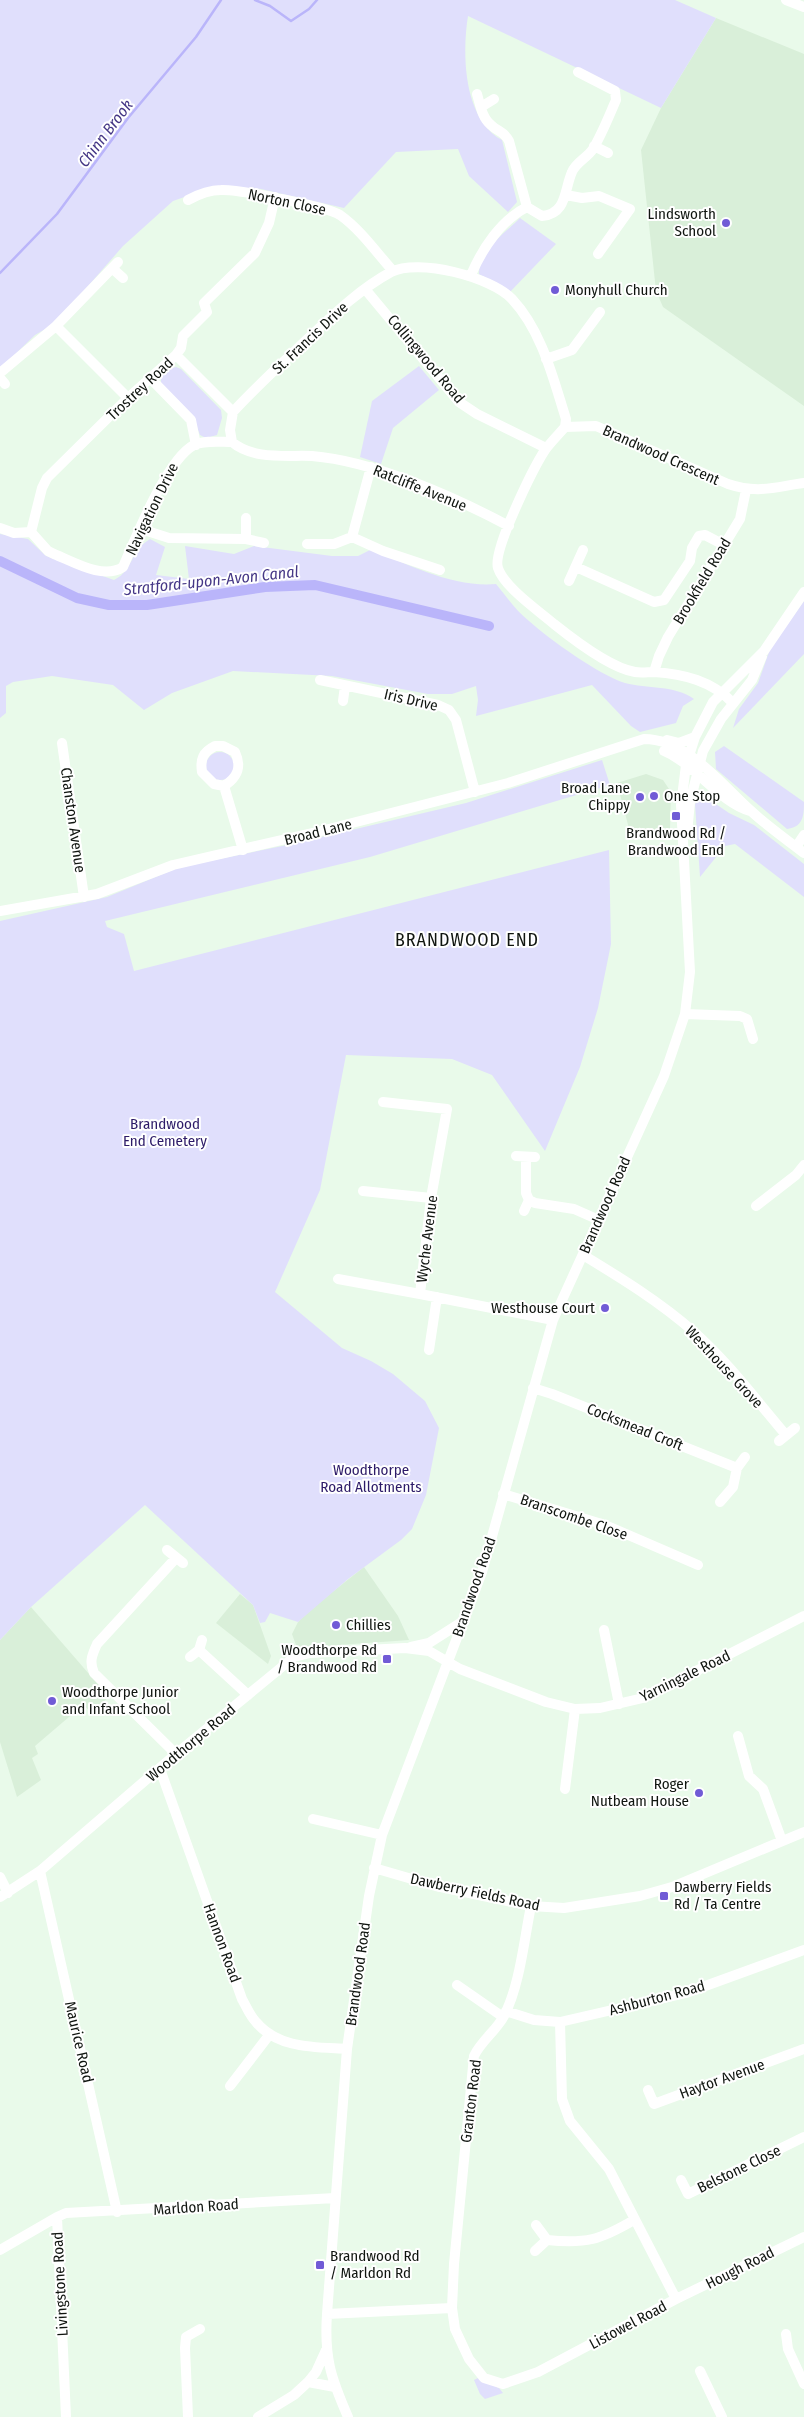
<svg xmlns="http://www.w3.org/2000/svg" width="804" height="2417" font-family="'Fira Sans Condensed',sans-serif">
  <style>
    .built { fill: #d9efd9 }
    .green { fill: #e0dffc }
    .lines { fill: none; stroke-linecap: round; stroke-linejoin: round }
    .stream { stroke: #bab5fa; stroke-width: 2.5 }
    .canal { stroke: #bab5fa; stroke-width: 10 }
    .minor { stroke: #fff; stroke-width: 10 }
    .poi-dot { fill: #715bd6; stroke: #fff; stroke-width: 2 }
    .labels { text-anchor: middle; stroke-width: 4; stroke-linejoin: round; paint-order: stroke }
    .street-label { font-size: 15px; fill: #101510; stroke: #fff }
    .poi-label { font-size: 15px; fill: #101510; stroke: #fff; text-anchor: start }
    .park-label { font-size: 15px; fill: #2d1b68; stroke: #fff }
    .water-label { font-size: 16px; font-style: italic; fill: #453786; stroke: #fff }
    .quarter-label { font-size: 18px; letter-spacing: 1px; fill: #101510; stroke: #fff }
  </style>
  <rect width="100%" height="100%" fill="#e9faea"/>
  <!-- built -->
  <path class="built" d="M716 18 804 54V406L663 307 656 291 641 150 661 108Z
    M646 774 663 780 671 792 670 829 631 836 617 783Z
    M364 1567 398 1616 409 1640 297 1648 292 1634 298 1622 312 1608Z
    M240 1594 253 1605 271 1656 268 1664 216 1623Z
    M31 1607 109 1697 91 1712 83 1705 35 1746 38 1754 32 1758 41 1780 17 1797 0 1742V1640Z"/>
  <!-- green -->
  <path class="green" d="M0 0H675L716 18 661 108 468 16C462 53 463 119 502 140L517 202 508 212 469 176 458 149 396 152 344 208 261 189 216 186 173 201 123 246 56 323 35 335 0 369Z
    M520 218 556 244 509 293 479 274C478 252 505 233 520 218Z
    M419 366 439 390 393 428 381 464 360 457 372 401Z
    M176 367 181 369 221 410 222 418 217 435 206 438 200 435 192 415 161 383V377L168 369Z
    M0 534 28 539 46 556 114 580C134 570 129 552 150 539L165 547 156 575 189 579 185 546 234 554 254 546 332 556H358L372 549C407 565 456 588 496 584 506 596 516 611 529 621 549 639 599 675 625 683 647 689 675 685 694 699L683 706 676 723 640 732 631 726 592 685 476 716 478 700 476 686 452 694H428L332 676 233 671 172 693 144 710 113 685 52 676 13 682 6 686V713L0 718Z
    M804 601V654L733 728 739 709 758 683 770 649Z
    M724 746 804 802C804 816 803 827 787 829L716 769 715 752Z
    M206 766a14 14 0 1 1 28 0a14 14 0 1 1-28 0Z
    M602 760 610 785 370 857 105 921 107 927 124 934 134 971 609 850 611 944 598 1008 580 1067 545 1151 492 1075 452 1059 346 1055 320 1190 275 1292 342 1348 371 1361 393 1374 425 1401 439 1428 426 1495 412 1529 401 1540 348 1579 298 1622 270 1613 265 1622 260 1623 253 1605 145 1505 31 1607 0 1640V921L107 897 180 867 292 844 466 803Z
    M701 798H707L729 813 754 825 804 864V897L735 844 725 846 700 877 695 804Z
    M478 2378 499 2388 503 2393 485 2399 480 2394 474 2380Z"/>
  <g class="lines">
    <!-- stream -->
    <path class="stream" d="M255 0 270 6 291 21 309 9 317 0
      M0 273 57 214 128 118 196 37 221 0"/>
    <!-- canal -->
    <path class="canal" d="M0 561 77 598 109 605H147L265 587 315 585 489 626"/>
    <!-- minor -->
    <path class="minor" d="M786 0 804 7
      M477 94C480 104 482 118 491 125 498 132 504 131 509 141L527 207
      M481 107 494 99
      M594 146 608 153
      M566 195 582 198 599 196 630 209 598 254
      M188 200C199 194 209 190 221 190 238 189 328 207 340 215 361 230 376 252 393 271
      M527 207 542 216C567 214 564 190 572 172 576 162 587 158 593 149 602 134 609 116 616 100L615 91 578 72
      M118 262 56 326 128 398
      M113 269 123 278
      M471 275C482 249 501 220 527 207
      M365 289 459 402 477 414 546 448
      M176 355 233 412
      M546 359 572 350 600 312
      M0 373 56 326
      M0 378 5 384
      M151 379 191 420 196 445
      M371 467 352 537 383 551 440 570
      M246 518V539
      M509 526C454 497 374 461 312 456 286 455 253 460 232 442L230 430 233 412C253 390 276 369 298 348 327 321 356 291 391 272 419 258 491 277 512 299 542 331 553 378 566 419L565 427
      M0 528 14 533 31 532
      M141 529 169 538 246 539 264 543
      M31 532 42 488 47 478 128 398 176 355 181 348 183 336 207 312 204 303 255 253 269 223 275 197
      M31 532 48 551 54 554C74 562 103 580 123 567 136 537 167 459 194 445 205 440 220 442 232 442
      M307 544H334L352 537
      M576 567 654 602 664 600 690 561 692 548 699 536 705 535 724 545
      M569 581 583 550
      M654 672 659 656 668 637 740 519 746 490
      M320 680 438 705 449 710 456 720 475 792
      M343 701 345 686
      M733 703C712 681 684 674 654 672 648 672 641 673 635 672 610 668 574 640 554 624 539 611 504 587 498 568 492 551 534 467 545 450 551 442 558 435 565 427L596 426 728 484C758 494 774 487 804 483
      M667 740 679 743 695 737
      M62 743 84 897
      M215 746H223L235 752C242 767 238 777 224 786L214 784 202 772C200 759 203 752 215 746Z
      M664 751C695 764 719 802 750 811
      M224 786 243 850
      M687 833 690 802 703 751 721 719 752 680 762 656
      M796 847 804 835
      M0 911 97 894 173 865 321 831 508 783 644 739C687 739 721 784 750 810 767 826 786 839 804 853
      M685 1014 740 1016 747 1019 753 1039
      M383 1102 447 1109 431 1198 420 1294 553 1320
      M516 1156 535 1157
      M526 1157V1193L529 1200 535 1203 574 1209 599 1220
      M363 1191 431 1198
      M756 1206 796 1175 804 1165
      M524 1211 529 1200
      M583 1255C621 1278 660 1302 694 1332 728 1362 756 1400 786 1435
      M338 1279 420 1294
      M429 1350 437 1297
      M533 1388 552 1394 737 1468
      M779 1441 795 1428
      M503 1494 605 1525 698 1565
      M720 1502 733 1487 737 1468 745 1457
      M167 1550 183 1563
      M176 1558 97 1644C92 1655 89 1662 94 1673L176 1754
      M604 1630 619 1704
      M411 1647 429 1643 465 1620
      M199 1650 248 1695
      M190 1657 199 1650 202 1640
      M738 1736 749 1776 763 1789 782 1841
      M160 1769 242 1999C246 2006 250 2016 256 2022 278 2049 316 2047 347 2049
      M565 1789 575 1709
      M313 1819 382 1835
      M374 1868 436 1886 531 1906 564 1908 640 1896 672 1887 804 1832
      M40 1871 117 2212
      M0 1877 8 1893
      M0 1897 40 1871 176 1754 294 1657 310 1653 405 1648 429 1651 460 1669 546 1702 575 1709 600 1708 643 1698 804 1616
      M531 1906C524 1940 520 1985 504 2016 496 2031 481 2041 474 2056L454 2264 452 2308 455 2329 469 2359 484 2378 503 2384 538 2372 676 2299 804 2237
      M457 1985 503 2017
      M506 2011 534 2020 560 2022 686 1993 804 1950
      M560 2022 562 2099 570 2121 609 2169 676 2299
      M230 2086 270 2034
      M648 2090 654 2104 804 2049
      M681 2180 688 2194 804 2137
      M57 2217 66 2213 335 2198
      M547 2240C586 2244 600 2240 634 2220
      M0 2250 57 2217 66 2417
      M535 2251 547 2240 536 2225
      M327 2314 452 2308
      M786 2334 788 2349 804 2384
      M700 2371 722 2417
      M308 2382 316 2372 326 2350
      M188 2417 185 2348 186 2337 200 2329
      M258 2417 294 2395 308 2382 335 2387
      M348 2417C331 2378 324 2358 327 2314L347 2049 369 1896 382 1835 482 1572 553 1320 664 1076 685 1014 690 972 681 805 686 765 695 737 713 702 764 651 804 592"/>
  </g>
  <!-- markers -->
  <g class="poi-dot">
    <circle cx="726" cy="223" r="5"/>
    <circle cx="555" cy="290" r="5"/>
    <circle cx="654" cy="796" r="5"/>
    <circle cx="640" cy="797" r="5"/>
    <rect x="671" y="811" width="10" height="10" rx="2.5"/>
    <circle cx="605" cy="1308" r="5"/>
    <circle cx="336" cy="1625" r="5"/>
    <rect x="382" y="1654" width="10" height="10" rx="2.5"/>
    <circle cx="52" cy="1701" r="5"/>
    <circle cx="699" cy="1793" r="5"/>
    <rect x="659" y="1891" width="10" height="10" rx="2.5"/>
    <rect x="315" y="2260" width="10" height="10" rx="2.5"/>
  </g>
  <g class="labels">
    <!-- street labels -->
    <g class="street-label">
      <text transform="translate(287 202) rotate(12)" y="5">Norton Close</text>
      <text transform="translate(310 338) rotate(-43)" y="5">St. Francis Drive</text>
      <text transform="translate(426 359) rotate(50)" y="5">Collingwood Road</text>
      <text transform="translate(140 389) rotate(-43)" y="5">Trostrey Road</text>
      <text transform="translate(661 455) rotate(24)" y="5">Brandwood Crescent</text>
      <text transform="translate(420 488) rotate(22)" y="5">Ratcliffe Avenue</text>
      <text transform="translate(152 509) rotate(-64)" y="5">Navigation Drive</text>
      <text transform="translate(702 581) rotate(-59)" y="5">Brookfield Road</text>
      <text transform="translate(411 700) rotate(13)" y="5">Iris Drive</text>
      <text transform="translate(73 820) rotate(82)" y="5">Chanston Avenue</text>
      <text transform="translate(318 832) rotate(-14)" y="5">Broad Lane</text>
      <text transform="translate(605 1205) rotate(-66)" y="5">Brandwood Road</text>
      <text transform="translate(427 1239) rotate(-83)" y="5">Wyche Avenue</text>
      <text transform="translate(724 1367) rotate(47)" y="5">Westhouse Grove</text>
      <text transform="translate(635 1427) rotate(22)" y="5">Cocksmead Croft</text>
      <text transform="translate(574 1517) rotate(19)" y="5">Branscombe Close</text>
      <text transform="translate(474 1587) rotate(-71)" y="5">Brandwood Road</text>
      <text transform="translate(685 1676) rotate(-26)" y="5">Yarningale Road</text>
      <text transform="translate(191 1743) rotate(-40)" y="5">Woodthorpe Road</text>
      <text transform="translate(475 1892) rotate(12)" y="5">Dawberry Fields Road</text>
      <text transform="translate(222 1943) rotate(70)" y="5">Hannon Road</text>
      <text transform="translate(358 1974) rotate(-82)" y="5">Brandwood Road</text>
      <text transform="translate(657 1998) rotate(-15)" y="5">Ashburton Road</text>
      <text transform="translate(79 2042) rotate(77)" y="5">Maurice Road</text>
      <text transform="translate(722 2079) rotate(-20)" y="5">Haytor Avenue</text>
      <text transform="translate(471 2101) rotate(-83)" y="5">Granton Road</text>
      <text transform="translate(739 2169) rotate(-26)" y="5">Belstone Close</text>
      <text transform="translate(196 2207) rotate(-4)" y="5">Marldon Road</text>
      <text transform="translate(740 2268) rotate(-27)" y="5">Hough Road</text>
      <text transform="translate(60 2284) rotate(-93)" y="5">Livingstone Road</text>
      <text transform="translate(628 2325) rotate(-28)" y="5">Listowel Road</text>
    </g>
    <!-- poi labels -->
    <g class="poi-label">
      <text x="716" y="219" text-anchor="end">Lindsworth<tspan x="716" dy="17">School</tspan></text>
      <text x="565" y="295">Monyhull Church</text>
      <text x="630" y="793" text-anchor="end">Broad Lane<tspan x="630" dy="17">Chippy</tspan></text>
      <text x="664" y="801">One Stop</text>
      <text x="676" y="838" text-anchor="middle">Brandwood Rd /<tspan x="676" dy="17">Brandwood End</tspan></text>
      <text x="595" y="1313" text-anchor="end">Westhouse Court</text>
      <text x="346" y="1630">Chillies</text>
      <text x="377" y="1655" text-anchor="end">Woodthorpe Rd<tspan x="377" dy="17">/ Brandwood Rd</tspan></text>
      <text x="62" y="1697">Woodthorpe Junior<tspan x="62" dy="17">and Infant School</tspan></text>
      <text x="689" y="1789" text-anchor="end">Roger<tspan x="689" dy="17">Nutbeam House</tspan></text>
      <text x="674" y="1892">Dawberry Fields<tspan x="674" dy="17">Rd / Ta Centre</tspan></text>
      <text x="330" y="2261">Brandwood Rd<tspan x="330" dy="17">/ Marldon Rd</tspan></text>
    </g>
    <!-- park labels -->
    <g class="park-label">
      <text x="165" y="1129">Brandwood<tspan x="165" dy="17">End Cemetery</tspan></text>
      <text x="371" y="1475">Woodthorpe<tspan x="371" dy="17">Road Allotments</tspan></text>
    </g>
    <!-- water labels -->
    <g class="water-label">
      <text transform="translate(105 133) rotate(-53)" y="6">Chinn Brook</text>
      <text transform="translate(211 580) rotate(-6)" y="6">Stratford-upon-Avon Canal</text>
    </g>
    <!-- quarter labels -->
    <g class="quarter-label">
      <text x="467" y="946">BRANDWOOD END</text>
    </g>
  </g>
</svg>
